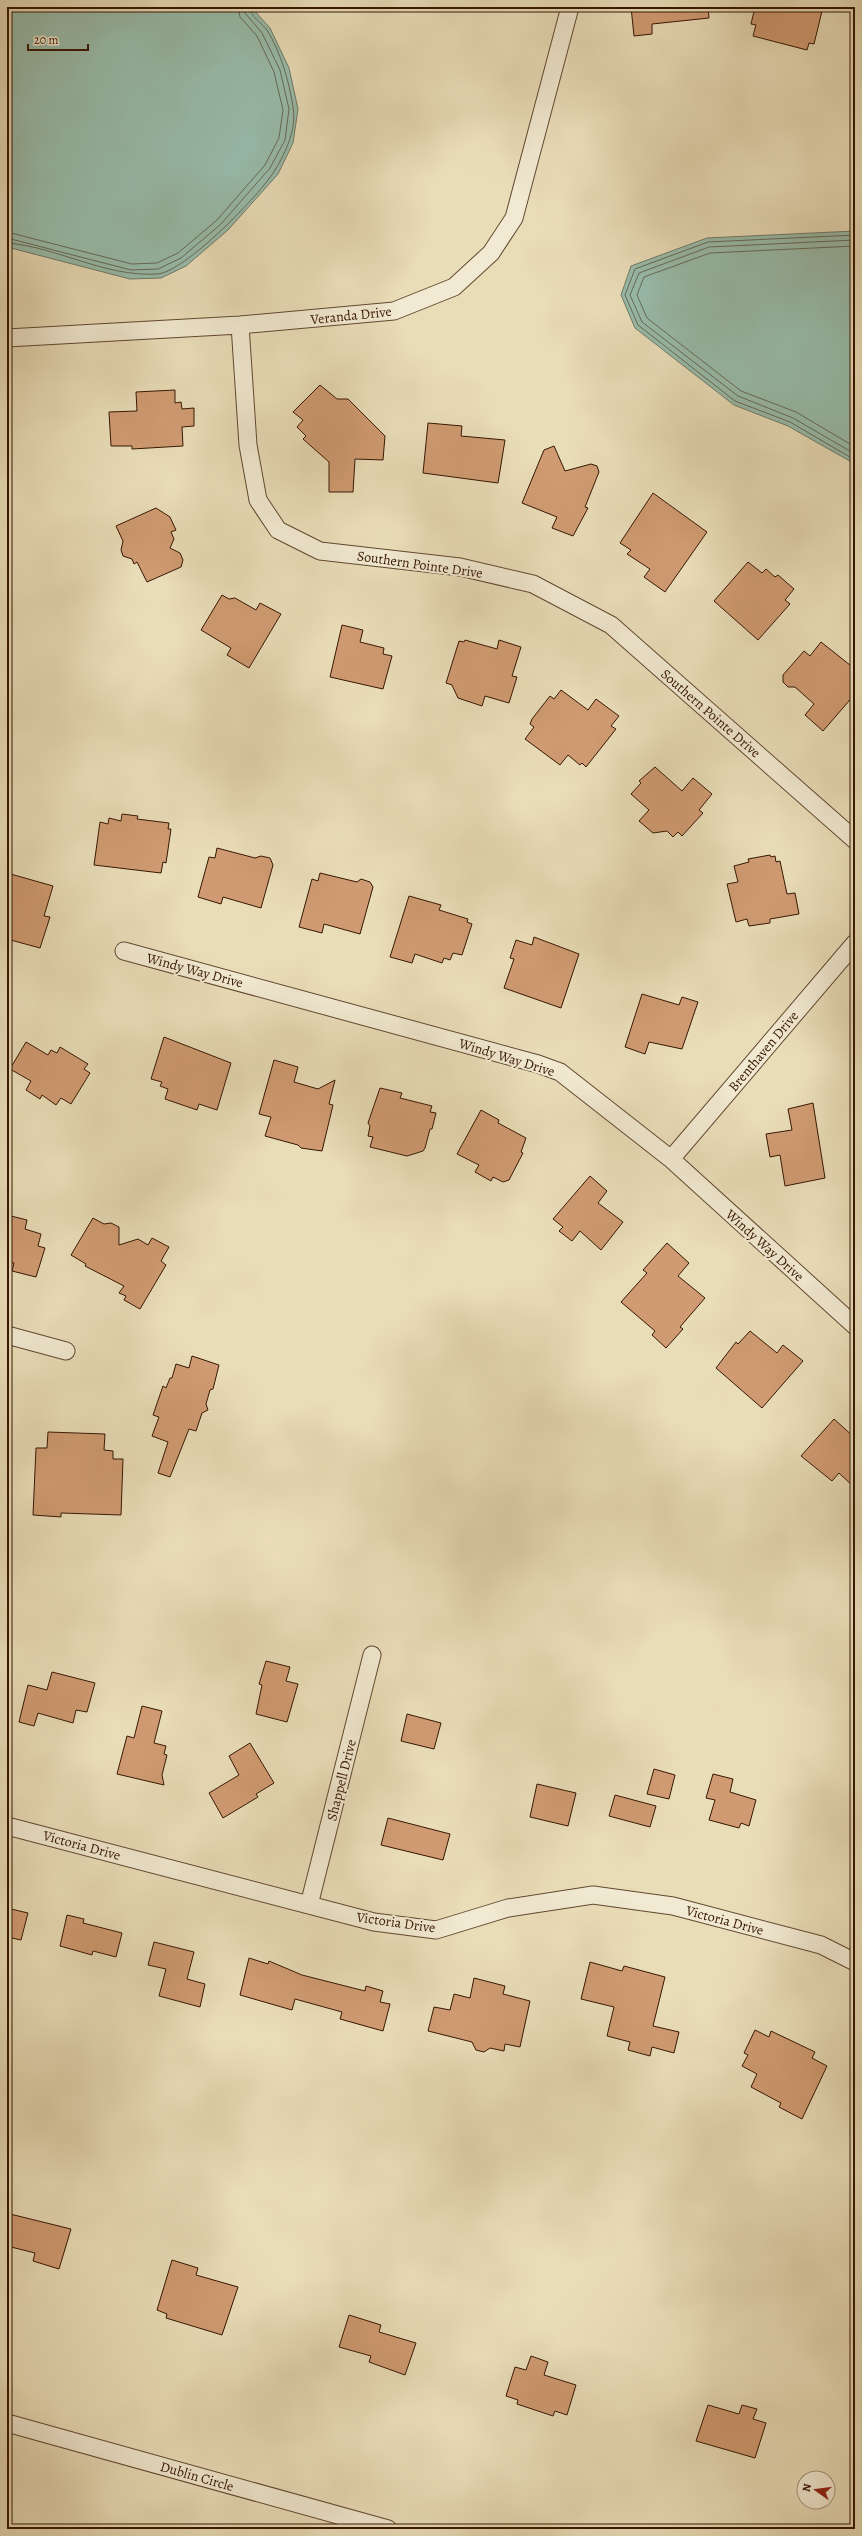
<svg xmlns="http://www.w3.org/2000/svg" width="862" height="2536" font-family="Alegreya,serif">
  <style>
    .water { fill: #98bcab; stroke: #707a67 }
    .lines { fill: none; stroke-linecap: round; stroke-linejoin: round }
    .shore { stroke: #666956; stroke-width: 1 }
    .building { fill: #d09b72; stroke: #351602 }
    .minor-casing { stroke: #624830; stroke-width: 19 }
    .minor { stroke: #f1e9d1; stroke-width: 17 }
    .labels { text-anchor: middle; stroke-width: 4; stroke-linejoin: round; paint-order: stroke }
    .street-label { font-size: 14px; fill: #351602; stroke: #f1e9d1 }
  </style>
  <rect width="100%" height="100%" fill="#e9ddb8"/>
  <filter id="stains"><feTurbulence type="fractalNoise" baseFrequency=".005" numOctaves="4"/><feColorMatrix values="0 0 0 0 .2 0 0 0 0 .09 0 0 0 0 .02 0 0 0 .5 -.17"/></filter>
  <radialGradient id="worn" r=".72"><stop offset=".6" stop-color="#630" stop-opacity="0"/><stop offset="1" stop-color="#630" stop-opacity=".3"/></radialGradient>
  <!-- water -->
  <path class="water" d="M7 7H251L270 28 289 68 298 109 293 143 278 174 228 230 186 266 161 278 130 279 7 247Z
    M855 231V464L788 426 734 405 635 328 621 295 631 266 707 238Z"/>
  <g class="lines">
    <!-- shore -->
    <path class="shore" d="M7 232 132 264 157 263 178 253 217 220 265 165 279 138 283 110 274 72 257 36 240 17 238 7
      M855 235 708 242 635 269 625 295 638 325 735 401 790 422 855 460
      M7 238 131 270 158 269 181 258 221 224 270 168 285 140 289 109 280 70 262 33 245 13 244 7
      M855 240 709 247 639 273 630 295 642 322 738 396 793 418 855 454
      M7 243C58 247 104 277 157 274 184 273 261 194 275 170 286 152 297 128 293 107 289 81 281 53 267 30 262 23 250 16 249 7
      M855 246 710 253 644 277 637 295 647 318 741 391 796 412 855 447"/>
  </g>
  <!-- building -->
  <path class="building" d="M631 7H708L709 18 652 24V34L634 36Z
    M755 7H823L814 44 809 43 807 50 753 36 756 25 751 24Z
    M320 385 337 399H348L385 436 383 460 355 459 353 492H329V462L303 439 306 436 297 427 303 420 293 412Z
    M175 390V403L181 402 182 409 194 408V426L182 427 183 446 132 449V446H111L109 412 137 411 136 392Z
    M428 423 462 426 461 436 505 440 498 483 423 473Z
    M554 446 565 471 591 464 597 466 599 472 585 507 588 508 573 536 552 528 557 517 522 503 544 450Z
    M653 493 707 532 665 592 644 577 650 569 627 554 631 550 620 543Z
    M156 508 170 517 176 530 171 532 174 539 170 548 180 553 183 560 181 567 147 582 137 562 134 564 132 559 123 556 121 550 123 541 116 526Z
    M748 562 762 573 766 569 775 577 778 575 794 589 785 600 790 604 758 640 714 601Z
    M222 595 229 599 235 598 256 610 260 603 281 614 249 668 227 655 231 648 201 630Z
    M342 625 363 630 360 642 384 648 383 654 392 656 383 689 330 677Z
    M465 640 497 649 499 640 521 647 512 676 517 677 509 703 485 696 482 706 458 698 452 685 446 683 459 641 464 642Z
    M821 642 855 669V694L823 731 805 715 814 704 795 687H788L783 682V675L804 651 810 656Z
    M561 690 588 710 596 699 619 716 611 726 616 729 586 767 582 763 580 765 568 755 560 765 525 739 534 727 530 724 532 719 550 696 554 699Z
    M655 767 682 791 693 778 712 794 699 810 703 813 682 836 678 832 673 837 667 831 653 833 639 821 649 810 631 794 641 783 639 781Z
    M122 814 138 816 137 819 169 823 168 829H171L166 863 163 862 161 873 94 865 100 822 108 824 109 818 121 821Z
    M217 848 255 858 261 856 270 858 273 865 261 908 223 897 221 904 198 897 209 857 215 858Z
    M770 855 771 857 775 856 776 862 780 861 787 894 795 893 799 914 770 919V923L749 926 747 919 736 922 727 884 738 882 734 866 749 862 748 859Z
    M7 873 53 886 44 916 50 917 40 948 7 939Z
    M320 873 357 882 361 879 370 882 373 887 360 934 324 924 322 933 299 927 312 879 318 881Z
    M409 896 441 905 439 910 468 919 467 922 472 924 462 955 453 953 450 960 444 958 442 963 415 954 412 963 390 957Z
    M534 937 579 954 561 1008 504 988 514 959 510 958 516 940 532 945Z
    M642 994 679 1005 682 997 698 1002 682 1049 649 1042 645 1054 625 1047Z
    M164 1037 231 1063 217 1110 199 1104 197 1110 165 1099 168 1089 160 1086 162 1082 151 1079Z
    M26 1042 48 1055 51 1050 57 1053 60 1047 88 1064 84 1069 90 1073 71 1104 61 1098 56 1105 42 1095 40 1099 26 1090 31 1081 10 1069Z
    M274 1060 298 1067 294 1082 318 1089 335 1080 329 1104 333 1105 322 1151 301 1148 298 1145 265 1136 271 1117 259 1114Z
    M380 1088 402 1093 400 1098 432 1106 430 1112 436 1113 432 1129H430L425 1148 423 1151 407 1156 370 1147 373 1137 368 1136 370 1126 368 1123Z
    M813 1103 825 1178 785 1186 780 1155 770 1157 766 1134 792 1130 788 1109Z
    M481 1110 499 1120 498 1123 526 1138 521 1152 523 1153 509 1180 503 1182 493 1177 491 1181 475 1172 479 1165 457 1154Z
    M590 1176 607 1191 598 1203 623 1222 601 1250 580 1231 572 1241 559 1231 563 1227 553 1219Z
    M7 1215 27 1220 25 1229 41 1234 38 1246 45 1248 36 1277 12 1271 14 1263 7 1262Z
    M93 1218 104 1224 111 1223 119 1227V1245L138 1239 148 1245 152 1238 169 1247 161 1261 166 1265 140 1309 124 1300 126 1296 119 1293 124 1286 85 1266 86 1264 71 1255Z
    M667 1243 689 1263 678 1276 705 1298 680 1327 683 1329 666 1348 652 1335 655 1331 621 1302 647 1273 643 1270Z
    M750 1331 777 1353 783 1345 803 1361 762 1408 716 1368 736 1342 738 1344Z
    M192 1356 219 1365 213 1389 210 1390 206 1404 208 1410 202 1413 196 1431 189 1429 170 1477 158 1473 168 1442 152 1436 159 1417 153 1415 163 1386 166 1388 170 1378H172L176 1364 189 1368Z
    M834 1419 855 1438V1488L839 1473 832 1481 801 1456Z
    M48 1432 105 1434 104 1450 113 1451V1459H123L121 1515 61 1513V1517L33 1515 36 1448H47Z
    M266 1661 290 1667 286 1681 298 1684 287 1722 256 1714 262 1685 259 1684Z
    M52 1672 95 1683 87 1712 76 1710 73 1723 38 1713 34 1726 19 1722 28 1685 47 1690Z
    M142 1706 162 1711 154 1743 166 1746 164 1754 167 1755 162 1775 164 1785 117 1774 127 1736 134 1738Z
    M407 1714 441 1723 434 1749 401 1741Z
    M250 1743 274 1783 256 1794 258 1797 223 1818 209 1793 239 1775 229 1756Z
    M654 1769 675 1775 669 1799 647 1794Z
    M713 1774 733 1779 730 1792 756 1800 749 1826 741 1823 739 1828 709 1820 715 1800 706 1798Z
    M537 1784 576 1793 568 1826 530 1817Z
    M615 1795 656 1806 650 1827 609 1816Z
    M388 1818 450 1834 443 1860 381 1845Z
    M7 1908 28 1913 21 1940 7 1937Z
    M67 1915 84 1919 83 1923 122 1933 116 1957 93 1951 92 1955 60 1946Z
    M154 1942 194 1952 187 1979 205 1984 200 2007 159 1996 166 1969 148 1965Z
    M249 1958 268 1964 269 1961 302 1975 365 1991 366 1986 383 1991 380 2002 390 2004 383 2031 340 2019 342 2012 295 1999 292 2010 240 1995Z
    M590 1962 622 1971 624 1966 665 1977 653 2026 679 2032 674 2053 652 2047 650 2056 628 2050 630 2042 607 2036 614 2007 581 1999Z
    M474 1978 505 1986 503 1994 530 2001 520 2047 505 2044 504 2051 490 2048 484 2052 476 2050 472 2042 428 2031 434 2007 450 2010 454 1994 470 1998Z
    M755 2030 769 2037 771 2031 815 2052 812 2058 827 2066 802 2119 779 2107 781 2103 751 2087 757 2074 742 2066 748 2055 744 2053Z
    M10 2214 71 2229 59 2269 33 2261 35 2253 7 2246V2224Z
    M172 2260 198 2268 196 2275 238 2287 222 2335 166 2318 167 2314 157 2310Z
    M349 2315 381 2325 379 2332 416 2343 405 2375 369 2362 371 2356 339 2347Z
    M531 2356 548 2362 544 2375 576 2385 567 2415 555 2411 553 2416 517 2404 518 2400 506 2396 515 2367 526 2370Z
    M708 2405 739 2414 742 2405 757 2409 753 2419 766 2423 755 2458 696 2441Z"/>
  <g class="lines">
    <defs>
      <path id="minor" d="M240 325 248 445 258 500 278 530 320 551 460 567 533 584 611 625 855 840
        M7 338 240 325 394 311 454 287 491 253 514 218 570 7
        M124 951 538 1064 560 1072 671 1159 855 1326
        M671 1159 855 943
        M7 1335 66 1351
        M7 1826 374 1922 436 1930 508 1908 593 1895 673 1906 821 1945 855 1962
        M309 1905 372 1655
        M7 2423 388 2529"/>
    </defs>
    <!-- minor casing -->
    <use href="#minor" class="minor-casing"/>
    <!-- minor -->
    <use href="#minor" class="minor"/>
  </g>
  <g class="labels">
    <!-- street labels -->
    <g class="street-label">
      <text transform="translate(351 315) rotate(-6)" y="5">Veranda Drive</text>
      <text transform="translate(420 564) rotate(8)" y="5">Southern Pointe Drive</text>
      <text transform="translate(711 713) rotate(41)" y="5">Southern Pointe Drive</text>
      <text transform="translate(195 970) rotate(15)" y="5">Windy Way Drive</text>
      <text transform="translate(763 1051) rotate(-50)" y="5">Brenthaven Drive</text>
      <text transform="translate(507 1057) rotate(17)" y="5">Windy Way Drive</text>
      <text transform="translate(765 1245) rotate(42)" y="5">Windy Way Drive</text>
      <text transform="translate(341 1780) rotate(-76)" y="5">Shappell Drive</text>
      <text transform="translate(82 1845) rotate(15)" y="5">Victoria Drive</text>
      <text transform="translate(725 1920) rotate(15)" y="5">Victoria Drive</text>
      <text transform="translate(396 1922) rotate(8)" y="5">Victoria Drive</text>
      <text transform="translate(197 2476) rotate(16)" y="5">Dublin Circle</text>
    </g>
  </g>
  <!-- margin -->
  <rect width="862" height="2536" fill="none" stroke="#e9ddb8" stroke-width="24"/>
  <rect x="8" y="8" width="846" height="2520" fill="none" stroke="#351602" stroke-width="2"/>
  <rect x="12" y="12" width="838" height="2512" fill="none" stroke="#351602"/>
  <!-- north arrow -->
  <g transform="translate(816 2490) rotate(284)"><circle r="19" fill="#f1e9d1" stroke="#a6957e"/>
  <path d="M0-3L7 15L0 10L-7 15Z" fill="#8f2418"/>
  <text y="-6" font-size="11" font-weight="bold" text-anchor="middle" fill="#351602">N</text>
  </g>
  <!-- scale -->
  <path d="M28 44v6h60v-6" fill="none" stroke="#351602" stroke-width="2"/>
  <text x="34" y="44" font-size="12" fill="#351602" stroke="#f1e9d1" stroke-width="3" paint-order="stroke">20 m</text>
  <rect width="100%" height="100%" filter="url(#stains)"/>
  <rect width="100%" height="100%" fill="url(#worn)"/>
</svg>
